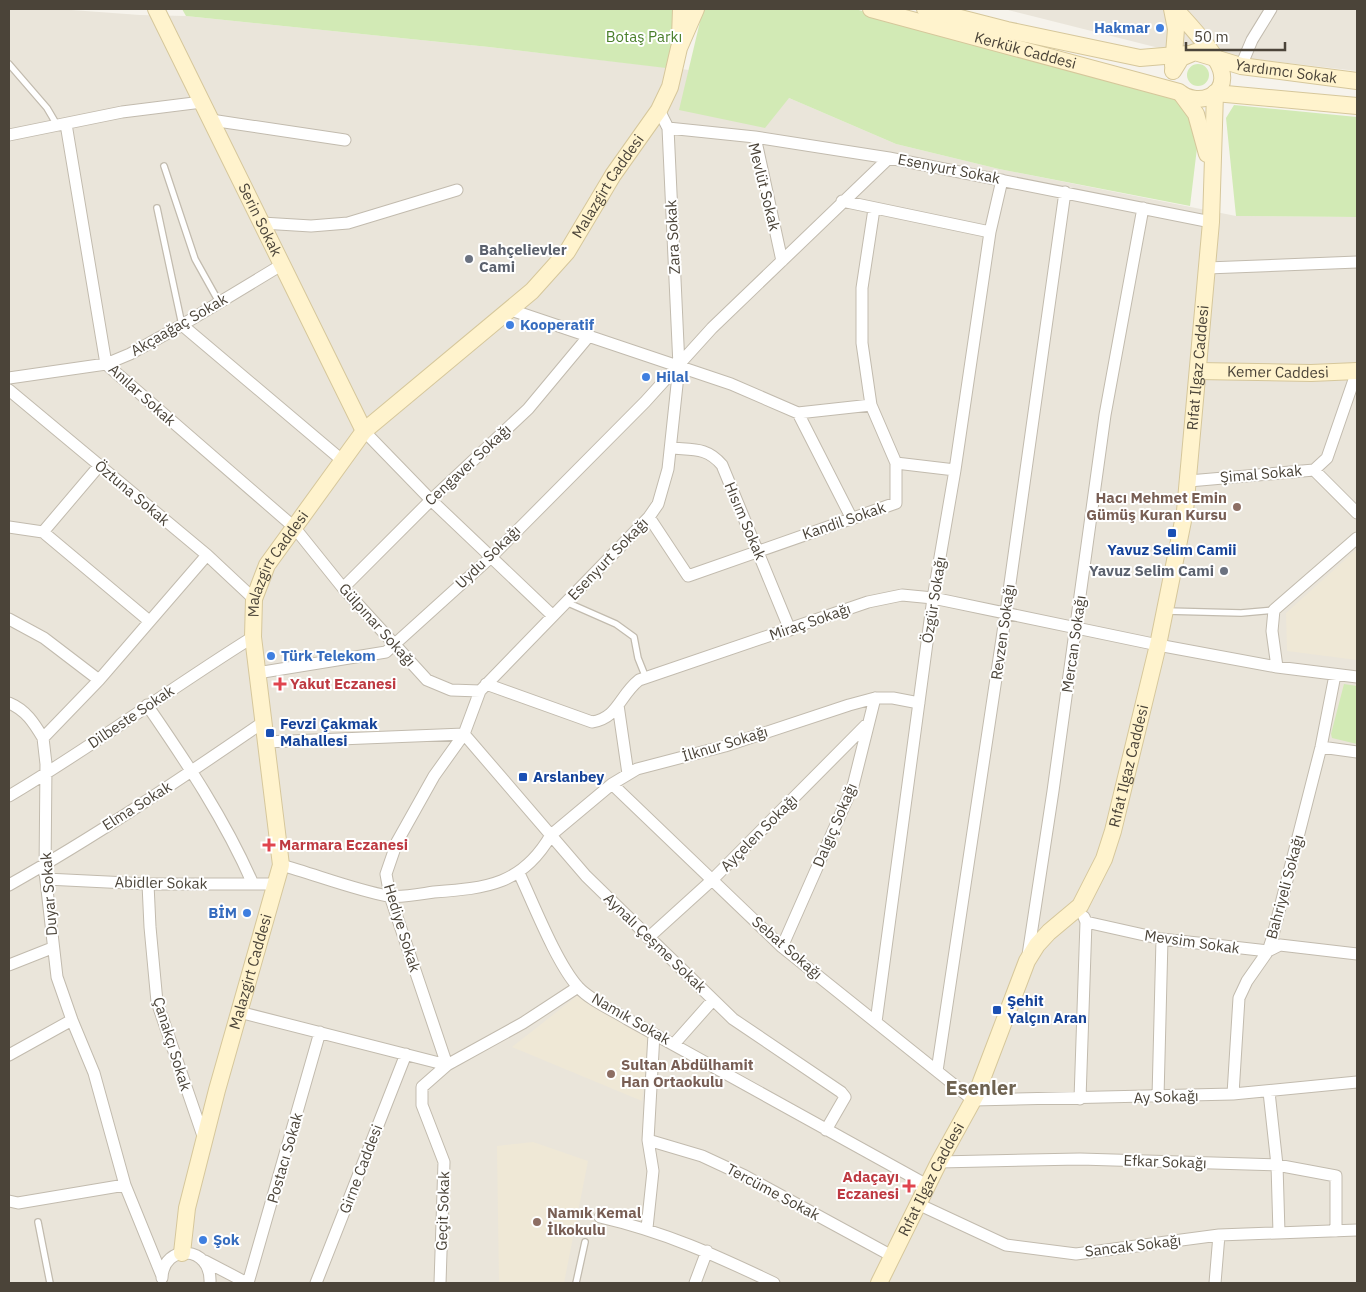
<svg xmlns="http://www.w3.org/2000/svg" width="1366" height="1292" font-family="'IBM Plex Sans',sans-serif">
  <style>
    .residential { fill: #eae5da }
    .education { fill: #efe8d6 }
    .green { fill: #d2eab5 }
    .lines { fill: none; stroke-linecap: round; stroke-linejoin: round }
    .lane-casing { stroke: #c2bbae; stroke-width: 8 }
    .street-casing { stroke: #c2bbae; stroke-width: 13 }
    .secondary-casing { stroke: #d6c79b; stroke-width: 18 }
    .lane { stroke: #fff; stroke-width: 5.5 }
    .street { stroke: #fff; stroke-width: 11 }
    .secondary { stroke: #fff3cd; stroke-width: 16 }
    .shop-dot { fill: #3f7fe0; stroke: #fff; stroke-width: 2 }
    .worship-dot { fill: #6b7280; stroke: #fff; stroke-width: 2 }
    .education-dot { fill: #8d6e63; stroke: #fff; stroke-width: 2 }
    .transit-dot { fill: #1a4fb4; stroke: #fff; stroke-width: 2 }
    .health-dot { fill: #e0444e; stroke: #fff; stroke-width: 2 }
    .labels { text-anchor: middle; stroke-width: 4; stroke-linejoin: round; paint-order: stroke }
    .shop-label { font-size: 15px; font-weight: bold; fill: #366cbe; stroke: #fff; text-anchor: start }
    .park-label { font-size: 15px; fill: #4a7f2a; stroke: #fff }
    .street-label { font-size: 15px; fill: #4b4439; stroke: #fff }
    .worship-label { font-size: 15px; font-weight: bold; fill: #5b616d; stroke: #fff; text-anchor: start }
    .education-label { font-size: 15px; font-weight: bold; fill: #785e54; stroke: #fff; text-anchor: start }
    .transit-label { font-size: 15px; font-weight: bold; fill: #164399; stroke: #fff; text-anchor: start }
    .health-label { font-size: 15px; font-weight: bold; fill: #be3a42; stroke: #fff; text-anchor: start }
    .district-label { font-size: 20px; font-weight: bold; fill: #6e6250; stroke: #fff }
  </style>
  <rect width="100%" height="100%" fill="#f6f3ec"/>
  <!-- residential -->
  <path class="residential" d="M9 9H58L140 15 186 16 489 47 689 70 680 110 789 98 896 144 999 169 1236 216 1357 217V1283H9Z
    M1004 9H1357V71L1159 48Z"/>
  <!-- education -->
  <path class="education" d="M1357 549V660L1287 651 1286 613Z
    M577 996 650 1037 642 1101 512 1047Z
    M533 1142 588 1161 564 1283H499L497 1146Z"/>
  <!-- green -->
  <path class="green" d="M182 9H672L675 33 666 68 489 47 186 16Z
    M703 9H855L1175 98 1192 117 1197 148 1190 206 999 169 896 144 789 98 765 128 679 110Z
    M1187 75a11 11 0 1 1 22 0a11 11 0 1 1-22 0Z
    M1234 105 1357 117V217L1236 216 1226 118Z
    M1344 684 1357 686V744L1332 738 1331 734Z"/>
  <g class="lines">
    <defs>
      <path id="lane" d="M9 64 47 108 57 125
        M164 166 195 259 219 302
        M157 208 182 325
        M566 602 616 624 634 637 638 658 646 678
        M1166 611 1241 613 1274 610
        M38 1222 50 1283
        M576 1283 585 1242"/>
      <path id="street" d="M1241 66 1252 40 1271 9
        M211 120 345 140
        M66 124 106 364 294 527 343 588 427 680 451 690 480 691
        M668 128 755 137 782 261
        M9 135 122 112 202 102
        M755 137 889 158
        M842 201 990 232
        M262 223 311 226 348 223 457 190
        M1207 268 1357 262
        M511 310 731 384 798 413 871 405
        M182 325 343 461
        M9 378 106 364 130 354 182 325 283 264
        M9 390 207 555 254 599
        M798 413 852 519
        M364 431 431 500 552 615
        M671 448C693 450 707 447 722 465L790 630
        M896 463 955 470
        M1314 470 1357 513
        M1189 481 1314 470 1327 458 1357 371
        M649 517 688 576 896 503V463L871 405 862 343V288L874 209
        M9 527 43 532 99 466
        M43 532 148 620
        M343 588 431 500 528 409 588 337
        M9 619 44 638 99 680
        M1277 667 1272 631 1274 610 1357 538
        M257 673 386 652 490 558 645 402 712 328 889 158 1211 222
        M486 684 592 722C618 718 619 696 639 680L868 602 902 595 933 598 1158 645 1277 667 1357 677
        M9 703C26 710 34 723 43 738
        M147 705C187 763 225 820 253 884
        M618 705 628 774
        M464 734 586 876 733 1019 841 1092 845 1097 826 1130
        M265 742 464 734
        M1321 747 1357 752
        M612 784 782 947 973 1100 1233 1094 1357 1082
        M9 796C92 747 171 688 253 637
        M281 865C314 874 355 890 388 896 402 898 420 894 434 892 487 888 522 885 551 835L612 784 637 769 725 746 849 705 875 698H893L919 703
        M519 873C534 905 556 962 578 987 591 1001 611 1009 627 1019L927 1185
        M46 879 148 884H276
        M148 884 150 927 157 1002 204 1139
        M9 885C96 836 179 780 262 723
        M1086 922 1162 939 1268 951 1280 945 1357 954
        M648 938 712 880 866 725
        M782 947 853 786 875 698
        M1028 955 1053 791 1105 415 1143 208
        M9 965 52 948
        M239 1012 447 1065
        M876 1022 933 598 955 470 990 232 1002 180
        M674 1044 713 1000
        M9 1055 72 1020
        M447 1065 390 896 386 874 397 842 434 776 464 734 480 691 649 517 658 504 668 469 679 366 668 128 659 110
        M937 1071 1006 612 1065 192
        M1269 1092 1277 1165 1279 1233
        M1233 1094 1239 998 1247 981 1268 951 1272 939 1321 747 1335 675
        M1158 1097 1162 939
        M1080 1099 1086 922 1084 917
        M648 1140 702 1156 745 1176 892 1256
        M939 1162 1080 1159 1277 1165 1336 1176V1231
        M9 1201 18 1203 125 1185
        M918 1204 1006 1245 1076 1254 1219 1235 1357 1230
        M600 1217C665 1232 715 1255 774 1283
        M647 1228 653 1171 648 1140 654 1034
        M205 1261 247 1283
        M162 1276 125 1185 94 1073 72 1020 57 977 45 872 46 764 43 738 99 680 207 555
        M162 1278C163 1243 212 1245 210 1283
        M248 1283 320 1032
        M316 1283 406 1054
        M440 1283 444 1162 422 1105V1087L447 1065 523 1023 578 987
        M695 1283 707 1251
        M1215 1283 1219 1235"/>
      <g id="secondary">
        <path id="s1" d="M156 9 364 431"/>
        <path id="s2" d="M871 9 1179 92C1196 107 1229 97 1221 70 1216 53 1188 23 1175 9"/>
        <path d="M925 9 1007 30 1140 58 1188 54"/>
        <path d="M1172 9 1176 29 1173 66"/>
        <path d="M680 38 681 9"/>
        <path id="s3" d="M1173 71 1181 58 1195 52 1241 66 1357 81"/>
        <path d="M1215 93 1357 106"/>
        <path d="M1182 95 1196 114 1207 154"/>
        <path id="s4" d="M1198 371 1311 373 1357 371"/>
        <path id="s5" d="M182 1253 187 1208 217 1090 281 865 253 637 254 599 267 565 364 431 532 291 567 252 613 175 659 110 670 87 679 48 696 9"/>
        <path id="s6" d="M879 1283 939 1162 976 1095 1027 961 1037 945 1049 932 1080 906 1104 859 1113 831 1158 645 1185 511 1211 222 1215 93"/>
      </g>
    </defs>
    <!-- lane casing -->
    <use href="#lane" class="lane-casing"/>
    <!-- street casing -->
    <use href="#street" class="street-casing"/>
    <!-- secondary casing -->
    <use href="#secondary" class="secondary-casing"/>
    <!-- lane -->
    <use href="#lane" class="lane"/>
    <!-- street -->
    <use href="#street" class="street"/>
    <!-- secondary -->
    <use href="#secondary" class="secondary"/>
  </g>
  <!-- markers -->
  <g class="shop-dot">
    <circle cx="1160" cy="28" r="5"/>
    <circle cx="510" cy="325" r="5"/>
    <circle cx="646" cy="377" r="5"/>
    <circle cx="271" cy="656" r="5"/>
    <circle cx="247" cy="913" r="5"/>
    <circle cx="203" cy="1240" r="5"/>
  </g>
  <g class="worship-dot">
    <circle cx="469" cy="259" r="5"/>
    <circle cx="1224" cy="571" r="5"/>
  </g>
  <g class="education-dot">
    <circle cx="1237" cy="507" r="5"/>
    <circle cx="611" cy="1074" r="5"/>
    <circle cx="537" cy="1222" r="5"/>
  </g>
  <g class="transit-dot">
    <rect x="1167" y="528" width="10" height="10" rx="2.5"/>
    <rect x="265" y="728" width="10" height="10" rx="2.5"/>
    <rect x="518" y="772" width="10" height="10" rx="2.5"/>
    <rect x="992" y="1005" width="10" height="10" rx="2.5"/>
  </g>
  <g class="health-dot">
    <path d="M277.5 676.5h5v5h5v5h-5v5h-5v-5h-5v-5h5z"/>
    <path d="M266.5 837.5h5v5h5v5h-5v5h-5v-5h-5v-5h5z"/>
    <path d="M906.5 1178.5h5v5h5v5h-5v5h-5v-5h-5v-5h5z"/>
  </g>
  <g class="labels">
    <!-- shop labels -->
    <g class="shop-label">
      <text x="1150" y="33" text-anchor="end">Hakmar</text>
      <text x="520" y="330">Kooperatif</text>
      <text x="656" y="382">Hilal</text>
      <text x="281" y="661">Türk Telekom</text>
      <text x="237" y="918" text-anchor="end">BİM</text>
      <text x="213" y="1245">Şok</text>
    </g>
    <!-- park labels -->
    <g class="park-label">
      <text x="644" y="42">Botaş Parkı</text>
    </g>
    <!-- street labels -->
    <g class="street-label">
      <text dy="5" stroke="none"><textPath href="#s2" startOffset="160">Kerkük Caddesi</textPath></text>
      <text dy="5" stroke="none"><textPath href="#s3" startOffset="124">Yardımcı Sokak</textPath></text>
      <text transform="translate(949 169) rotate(11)" y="5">Esenyurt Sokak</text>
      <text dy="5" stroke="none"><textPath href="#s5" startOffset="1219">Malazgirt Caddesi</textPath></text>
      <text transform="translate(764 187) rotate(76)" y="5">Mevlüt Sokak</text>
      <text dy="5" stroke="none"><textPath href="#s1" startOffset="235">Serin Sokak</textPath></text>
      <text transform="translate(673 237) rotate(-93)" y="5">Zara Sokak</text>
      <text transform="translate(179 325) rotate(-30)" y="5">Akçaağaç Sokak</text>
      <text dy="5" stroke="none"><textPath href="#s6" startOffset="986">Rıfat Ilgaz Caddesi</textPath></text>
      <text dy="5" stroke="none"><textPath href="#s4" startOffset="80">Kemer Caddesi</textPath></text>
      <text transform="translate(142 395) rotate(42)" y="5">Anılar Sokak</text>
      <text transform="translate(468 465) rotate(-43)" y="5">Cengaver Sokağı</text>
      <text transform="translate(1261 474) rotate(-5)" y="5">Şimal Sokak</text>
      <text transform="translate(132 493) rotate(40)" y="5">Öztuna Sokak</text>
      <text transform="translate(745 521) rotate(67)" y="5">Hısım Sokak</text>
      <text transform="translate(844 521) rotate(-19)" y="5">Kandil Sokak</text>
      <text transform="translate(488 557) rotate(-44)" y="5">Uydu Sokağı</text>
      <text transform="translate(608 559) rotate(-46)" y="5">Esenyurt Sokağı</text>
      <text dy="5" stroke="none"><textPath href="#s5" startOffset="710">Malazgirt Caddesi</textPath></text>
      <text transform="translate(934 600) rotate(-81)" y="5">Özgür Sokağı</text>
      <text transform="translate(810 622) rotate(-19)" y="5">Miraç Sokağı</text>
      <text transform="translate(377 625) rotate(48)" y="5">Gülpınar Sokağı</text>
      <text transform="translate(1003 632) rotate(-82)" y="5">Revzen Sokağı</text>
      <text transform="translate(1074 644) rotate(-82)" y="5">Mercan Sokağı</text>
      <text transform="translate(131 717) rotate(-34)" y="5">Dilbeste Sokak</text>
      <text transform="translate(725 744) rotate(-17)" y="5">İlknur Sokağı</text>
      <text dy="5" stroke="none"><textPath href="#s6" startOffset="581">Rıfat Ilgaz Caddesi</textPath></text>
      <text transform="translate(137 806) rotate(-32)" y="5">Elma Sokak</text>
      <text transform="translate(835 825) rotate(-67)" y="5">Dalgıç Sokağı</text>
      <text transform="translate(759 833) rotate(-45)" y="5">Ayçelen Sokağı</text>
      <text transform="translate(161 883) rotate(1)" y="5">Abidler Sokak</text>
      <text transform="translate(1285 887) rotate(-75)" y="5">Bahriyeli Sokağı</text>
      <text transform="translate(49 894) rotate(-94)" y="5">Duyar Sokak</text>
      <text transform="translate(402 928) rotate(73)" y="5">Hediye Sokak</text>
      <text transform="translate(1192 942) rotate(8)" y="5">Mevsim Sokak</text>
      <text transform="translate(655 943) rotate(44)" y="5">Aynalı Çeşme Sokak</text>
      <text transform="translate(787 948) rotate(41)" y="5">Sebat Sokağı</text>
      <text dy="5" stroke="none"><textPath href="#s5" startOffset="290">Malazgirt Caddesi</textPath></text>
      <text transform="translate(631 1019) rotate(30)" y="5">Namık Sokak</text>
      <text transform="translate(172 1044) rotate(73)" y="5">Çanakçı Sokak</text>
      <text transform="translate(1166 1097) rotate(-2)" y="5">Ay Sokağı</text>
      <text transform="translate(285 1158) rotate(-74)" y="5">Postacı Sokak</text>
      <text transform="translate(1165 1162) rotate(2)" y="5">Efkar Sokağı</text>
      <text transform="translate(361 1169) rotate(-69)" y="5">Girne Caddesi</text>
      <text dy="5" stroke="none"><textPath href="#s6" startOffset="116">Rıfat Ilgaz Caddesi</textPath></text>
      <text transform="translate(773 1192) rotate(28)" y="5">Tercüme Sokak</text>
      <text transform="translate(443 1211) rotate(-88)" y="5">Geçit Sokak</text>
      <text transform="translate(1133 1246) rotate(-7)" y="5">Sancak Sokağı</text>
    </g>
    <!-- worship labels -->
    <g class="worship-label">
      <text x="479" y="255">Bahçelievler<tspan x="479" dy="17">Cami</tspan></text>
      <text x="1214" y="576" text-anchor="end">Yavuz Selim Cami</text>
    </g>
    <!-- education labels -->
    <g class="education-label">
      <text x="1227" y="503" text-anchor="end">Hacı Mehmet Emin<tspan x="1227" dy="17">Gümüş Kuran Kursu</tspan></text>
      <text x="621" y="1070">Sultan Abdülhamit<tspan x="621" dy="17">Han Ortaokulu</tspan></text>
      <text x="547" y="1218">Namık Kemal<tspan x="547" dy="17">İlkokulu</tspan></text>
    </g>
    <!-- transit labels -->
    <g class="transit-label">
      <text x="1172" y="555" text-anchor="middle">Yavuz Selim Camii</text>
      <text x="280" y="729">Fevzi Çakmak<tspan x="280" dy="17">Mahallesi</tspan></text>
      <text x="533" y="782">Arslanbey</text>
      <text x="1007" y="1006">Şehit<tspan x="1007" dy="17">Yalçın Aran</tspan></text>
    </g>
    <!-- health labels -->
    <g class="health-label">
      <text x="290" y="689">Yakut Eczanesi</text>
      <text x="279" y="850">Marmara Eczanesi</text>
      <text x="899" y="1182" text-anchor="end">Adaçayı<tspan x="899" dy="17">Eczanesi</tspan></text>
    </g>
    <!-- district labels -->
    <g class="district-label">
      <text x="981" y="1095">Esenler</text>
    </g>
  </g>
  <!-- border -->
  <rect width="1366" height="1292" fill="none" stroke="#4b4439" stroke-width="20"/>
  <!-- scale -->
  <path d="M1186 42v8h99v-8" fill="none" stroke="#4b4439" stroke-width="2.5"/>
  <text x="1194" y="42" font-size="15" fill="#4b4439" stroke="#ffffff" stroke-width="4" paint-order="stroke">50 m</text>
</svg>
